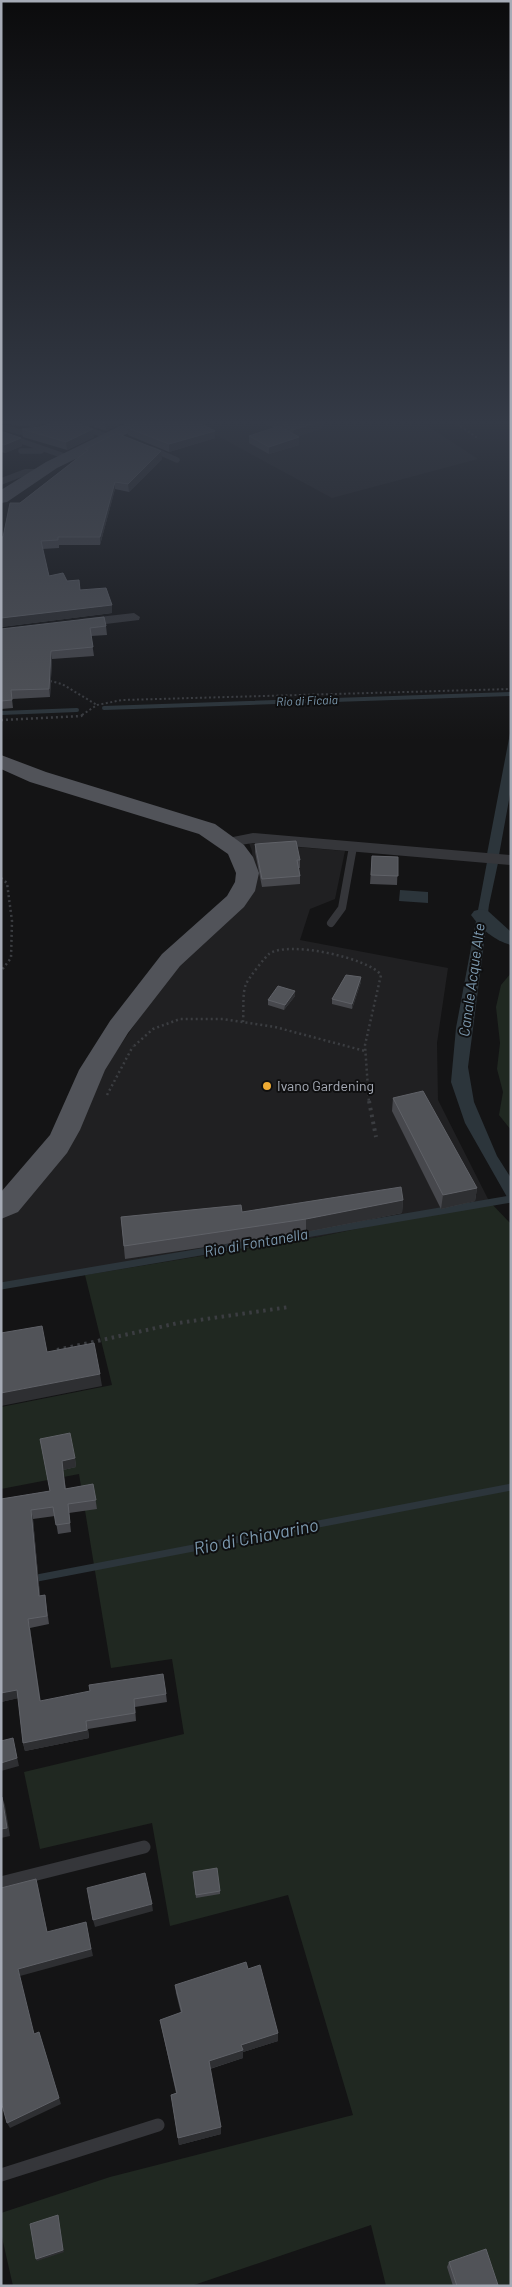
<svg xmlns="http://www.w3.org/2000/svg" width="512" height="2287" font-family="Barlow,sans-serif">
  <style>
    .built { fill: #202022 }
    .green { fill: #202821 }
    .water { fill: #2c353b }
    .lines { fill: none; stroke-linecap: round; stroke-linejoin: round }
    .stream-far1 { stroke: #2c353b; stroke-width: 4 }
    .stream { stroke: #2c353b; stroke-width: 7 }
    .canal { fill: #2c353b; fill-rule: evenodd }
    .path-far2 { stroke: #3b3d41; stroke-width: 2; stroke-dasharray: 2 2.5; stroke-linecap: butt }
    .path-far1 { stroke: #3b3d41; stroke-width: 2.5; stroke-dasharray: 2 3; stroke-linecap: butt }
    .path { stroke: #3b3d41; stroke-width: 4; stroke-dasharray: 2.5 4.5; stroke-linecap: butt }
    .service-far2 { stroke: #35363a; stroke-width: 5.5 }
    .service-far1 { stroke: #35363a; stroke-width: 8 }
    .service { stroke: #35363a; stroke-width: 13 }
    .minor { fill: #35363a; fill-rule: evenodd }
    .primary { fill: #515359; fill-rule: evenodd }
    .wall { fill: #47484d }
    .shaded-wall { fill: #2e2f32 }
    .building { fill: #515358; stroke: #5f6167 }
    .poi-dot { fill: #ea3; stroke: #0f0f10; stroke-width: 2 }
    .labels { text-anchor: middle; stroke-width: 4; stroke-linejoin: round; paint-order: stroke }
    .far-water-label { font-size: 12px; font-style: italic; fill: #7d9ab0; stroke: #0f0f10 }
    .poi-label { font-size: 14px; fill: #a6abb6; stroke: #0f0f10; text-anchor: start }
    .water-label { font-size: 15px; font-style: italic; fill: #7d9ab0; stroke: #0f0f10 }
    .near-water-label { font-size: 18px; font-style: italic; fill: #7d9ab0; stroke: #0f0f10 }
  </style>
  <rect width="100%" height="100%" fill="#141415"/>
  <!-- built -->
  <path class="built" d="M190 421H420L478 459 332 498Z
    M249 843 345 851 335 899 310 909 300 940 448 968 437 1043 438 1100 489 1201 318 1237 85 1275 1 1284V1217L174 968 254 885 252 851Z"/>
  <!-- green -->
  <path class="green" d="M511 973V1130L499 1115 503 1092 497 1069 500 1043 496 1007 501 985Z
    M489 1201 511 1224V2286H386L371 2225 191 2286H13L1 2233V2213L110 2177 353 2115 288 1895 170 1926 152 1823 40 1849 24 1772 184 1734 172 1659 111 1668 79 1474 1 1489V1407L112 1385 85 1275 318 1237Z"/>
  <!-- water -->
  <path class="water" d="M511 728V789L499 855 487 854Z
    M487 862 498 863 489 905 468 1067 474 1102 497 1156 511 1178V1204L465 1123 451 1082 456 1028Z
    M400 890 428 892V903L399 901Z"/>
  <g class="lines">
    <!-- stream-far1 -->
    <path class="stream-far1" d="M104 708 511 694
      M1 713 77 710"/>
    <!-- stream -->
    <path class="stream" d="M1 1286 511 1199
      M32 1579 511 1487"/>
    <!-- canal -->
    <path class="canal" d="M481 909 488 911 511 932V945C495 941 481 929 471 915L474 911Z"/>
    <!-- path-far2 -->
    <path class="path-far2" d="M453 421 479 439
      M50 681 62 684 97 705
      M82 715 97 705 122 700 511 689"/>
    <!-- path-far1 -->
    <path class="path-far1" d="M1 720 81 716 84 714
      M1 878 7 883 12 921 11 958 1 971
      M243 1022C244 1011 242 994 246 984 248 979 265 957 269 954 287 940 369 958 381 975L365 1045 369 1103
      M134 1046 153 1029 180 1019H223L275 1027 365 1051
      M107 1095 133 1046"/>
    <!-- path -->
    <path class="path" d="M369 1101 376 1137
      M57 1350 178 1323 289 1307"/>
    <!-- service-far2 -->
    <path class="service-far2" d="M65 421 109 437
      M1 427 32 435
      M82 427 96 421
      M1 434 67 457
      M152 449 177 460
      M21 451H41"/>
    <!-- service-far1 -->
    <path class="service-far1" d="M331 923 342 908 353 847"/>
    <!-- service -->
    <path class="service" d="M1 1883 144 1847
      M1 2175 158 2125"/>
    <!-- minor -->
    <path class="minor" d="M39 469 45 472 43 474 27 475 1 485V478L25 469Z
      M134 613 140 617 139 620 81 627 75 623 81 619Z
      M253 833 511 855V865L253 843 228 847 220 842 223 839Z"/>
    <!-- primary -->
    <path class="primary" d="M130 421H150L147 424 57 468 7 502 1 503V490L46 462Z
      M1 755 46 772 215 824 244 845 253 857 259 873 255 891 244 907 180 966 128 1033 105 1070 80 1130 67 1153 18 1212 1 1219V1192L50 1135 79 1070 110 1021 162 954 227 896 235 882 236 873 228 854 199 834 30 782 1 769Z"/>
  </g>
  <!-- wall -->
  <path class="wall" d="M1 421H51L33 427 1 423Z
    M94 421H126L106 431 94 427Z
    M261 421H323V428L298 436 299 437V445L269 454 249 443V436L274 428Z
    M128 428 215 438 169 452 128 435Z
    M22 429 94 437 67 450 23 437Z
    M1 431 21 438 22 446 5 453 1 452Z
    M85 449 162 459 129 492 115 489 100 545H59V548L42 549 49 576 67 581 112 613 1 627 3 537 20 503 85 452Z
    M106 626 107 635 91 636 94 656 52 659 50 697 12 699 13 708 1 709V629Z
    M255 844 300 860V868H299L300 876V884L262 887 255 852Z
    M372 856 398 857 397 885 370 884Z
    M361 982 352 1009 332 1004V999Z
    M295 991V996L284 1010 268 1005V1000Z
    M393 1098 477 1188 475 1201 441 1209 392 1111Z
    M403 1200 402 1213 306 1232 125 1259 121 1217 242 1212Z
    M40 1439 75 1458 76 1467 63 1470 66 1489 93 1484 97 1509 69 1513 71 1532 58 1534 55 1516 33 1519 40 1596 45 1595 49 1624 30 1628 40 1701 166 1694 167 1702 135 1707 136 1721 88 1729 89 1738 25 1751 23 1743 18 1698 1 1702V1499L50 1491Z
    M193 1872 220 1891V1894L196 1898Z
    M248 1969 278 2033V2041L243 2052V2058L210 2069 221 2134 179 2145 171 2095 176 2093 160 2020 181 2013 176 1993 175 1985Z
    M449 2262 497 2286H453L447 2267Z"/>
  <!-- shaded-wall -->
  <path class="shaded-wall" d="M32 421H51L33 427Z
    M110 421H126L106 431 105 423Z
    M321 421H323V428L293 438V430Z
    M93 429 94 437 67 450 66 442Z
    M215 431V438L169 452V444Z
    M299 437V445L269 454V447Z
    M21 438 22 446 5 453 4 445Z
    M161 451 162 459 129 492 128 484Z
    M115 482V489L100 545V537Z
    M112 605V613L1 627V618Z
    M51 651 52 659 50 697 49 689Z
    M361 977V982L352 1009V1004Z
    M295 991V996L284 1010 285 1005Z
    M477 1188 475 1201 441 1209 443 1195Z
    M403 1200 402 1213 306 1232V1219Z
    M100 1374 102 1386 1 1406V1393Z
    M75 1458 76 1467 63 1470 62 1461Z
    M31 1510 33 1519 41 1605 39 1596Z
    M28 1619 30 1628 42 1709 40 1701Z
    M17 1690 19 1698 1 1702V1693Z
    M86 1721 89 1738 25 1751 23 1743Z
    M13 1738 19 1766 1 1771V1763Z
    M2 1797 5 1805 10 1836 1 1838Z
    M36 1879 38 1886 49 1940 47 1932Z
    M152 1904 153 1911 95 1927 93 1920Z
    M86 1922 93 1956 20 1976 37 2040 18 1969Z
    M39 2032 61 2104 10 2128 7 2123Z
    M278 2033V2041L243 2052V2058L209 2069V2061L241 2045Z
    M221 2127V2134L179 2145 178 2138Z
    M58 2215 64 2252 37 2261 36 2259Z"/>
  <!-- building -->
  <path class="building" d="M57 421H71L93 429 66 442 22 429 40 427Z
    M99 421H110L105 423Z
    M141 421H196L215 431 169 444 128 428Z
    M276 421H321L293 430Z
    M279 426 299 437 269 447 249 436Z
    M1 431 21 438 4 445 1 444Z
    M116 433 161 451 128 484 115 482 100 537H58V540L41 541 49 576 63 573 67 581 79 580 80 590 106 588 112 605 1 618V537H3L10 503H20L88 450 85 449Z
    M104 617 106 626 90 628 93 647 51 651 49 689 11 690 12 700 1 701V629Z
    M296 841 300 860H297L300 876 262 879 255 844Z
    M372 856 398 857V876L371 875Z
    M346 975 361 977 352 1004 332 999Z
    M278 986 295 991 285 1005 268 1000Z
    M423 1091 477 1188 443 1195 393 1098Z
    M401 1187 403 1200 306 1219 124 1246 121 1217 241 1205 242 1212Z
    M42 1326 47 1352 94 1343 100 1374 1 1393V1333Z
    M70 1433 75 1458 62 1461 65 1489 93 1484 96 1500 68 1504 70 1523 56 1525 53 1507 31 1510 39 1596 45 1595 47 1616 28 1619 40 1701 90 1691 89 1685 163 1674 166 1694 134 1699 135 1713 86 1721 87 1730 23 1743 17 1690 1 1693V1499L50 1491 40 1439Z
    M13 1738 17 1758 1 1763V1741Z
    M1 1797H2L7 1828 1 1829Z
    M217 1868 220 1891 196 1895 193 1872Z
    M145 1873 152 1904 93 1920 87 1888Z
    M36 1879 47 1932 86 1922 91 1949 18 1969 34 2034 39 2032 59 2098 7 2123 1 2101V1888Z
    M246 1962 248 1969 260 1965 278 2033 241 2045 243 2050 209 2061 221 2127 178 2138 171 2095 177 2093 160 2020 182 2012 175 1985Z
    M58 2215 63 2250 36 2259 30 2224Z
    M486 2249 498 2285 457 2286 449 2262Z"/>
  <!-- sky -->
  <linearGradient id="sky" x2="0" y2="1"><stop stop-color="#0b0b0c"/><stop offset="0.57" stop-color="#343a46"/><stop offset="1" stop-color="#343a46" stop-opacity="0"/></linearGradient>
  <rect width="512" height="741" fill="url(#sky)"/>
  <!-- markers -->
  <circle class="poi-dot" cx="267" cy="1086" r="5"/>
  <g class="labels">
    <!-- far-water labels -->
    <g class="far-water-label">
      <text transform="translate(307 701) rotate(-2)" y="4">Rio di Ficaia</text>
    </g>
    <!-- poi labels -->
    <g class="poi-label">
      <text x="277" y="1091">Ivano Gardening</text>
    </g>
    <!-- water labels -->
    <g class="water-label">
      <text transform="translate(472 980) rotate(-82)" y="5">Canale Acque Alte</text>
      <text transform="translate(256 1243) rotate(-10)" y="5">Rio di Fontanella</text>
    </g>
    <!-- near-water labels -->
    <g class="near-water-label">
      <text transform="translate(256 1537) rotate(-11)" y="6">Rio di Chiavarino</text>
    </g>
  </g>
  <!-- border -->
  <rect width="512" height="2287" fill="none" stroke="#a6abb6" stroke-width="5"/>
</svg>
